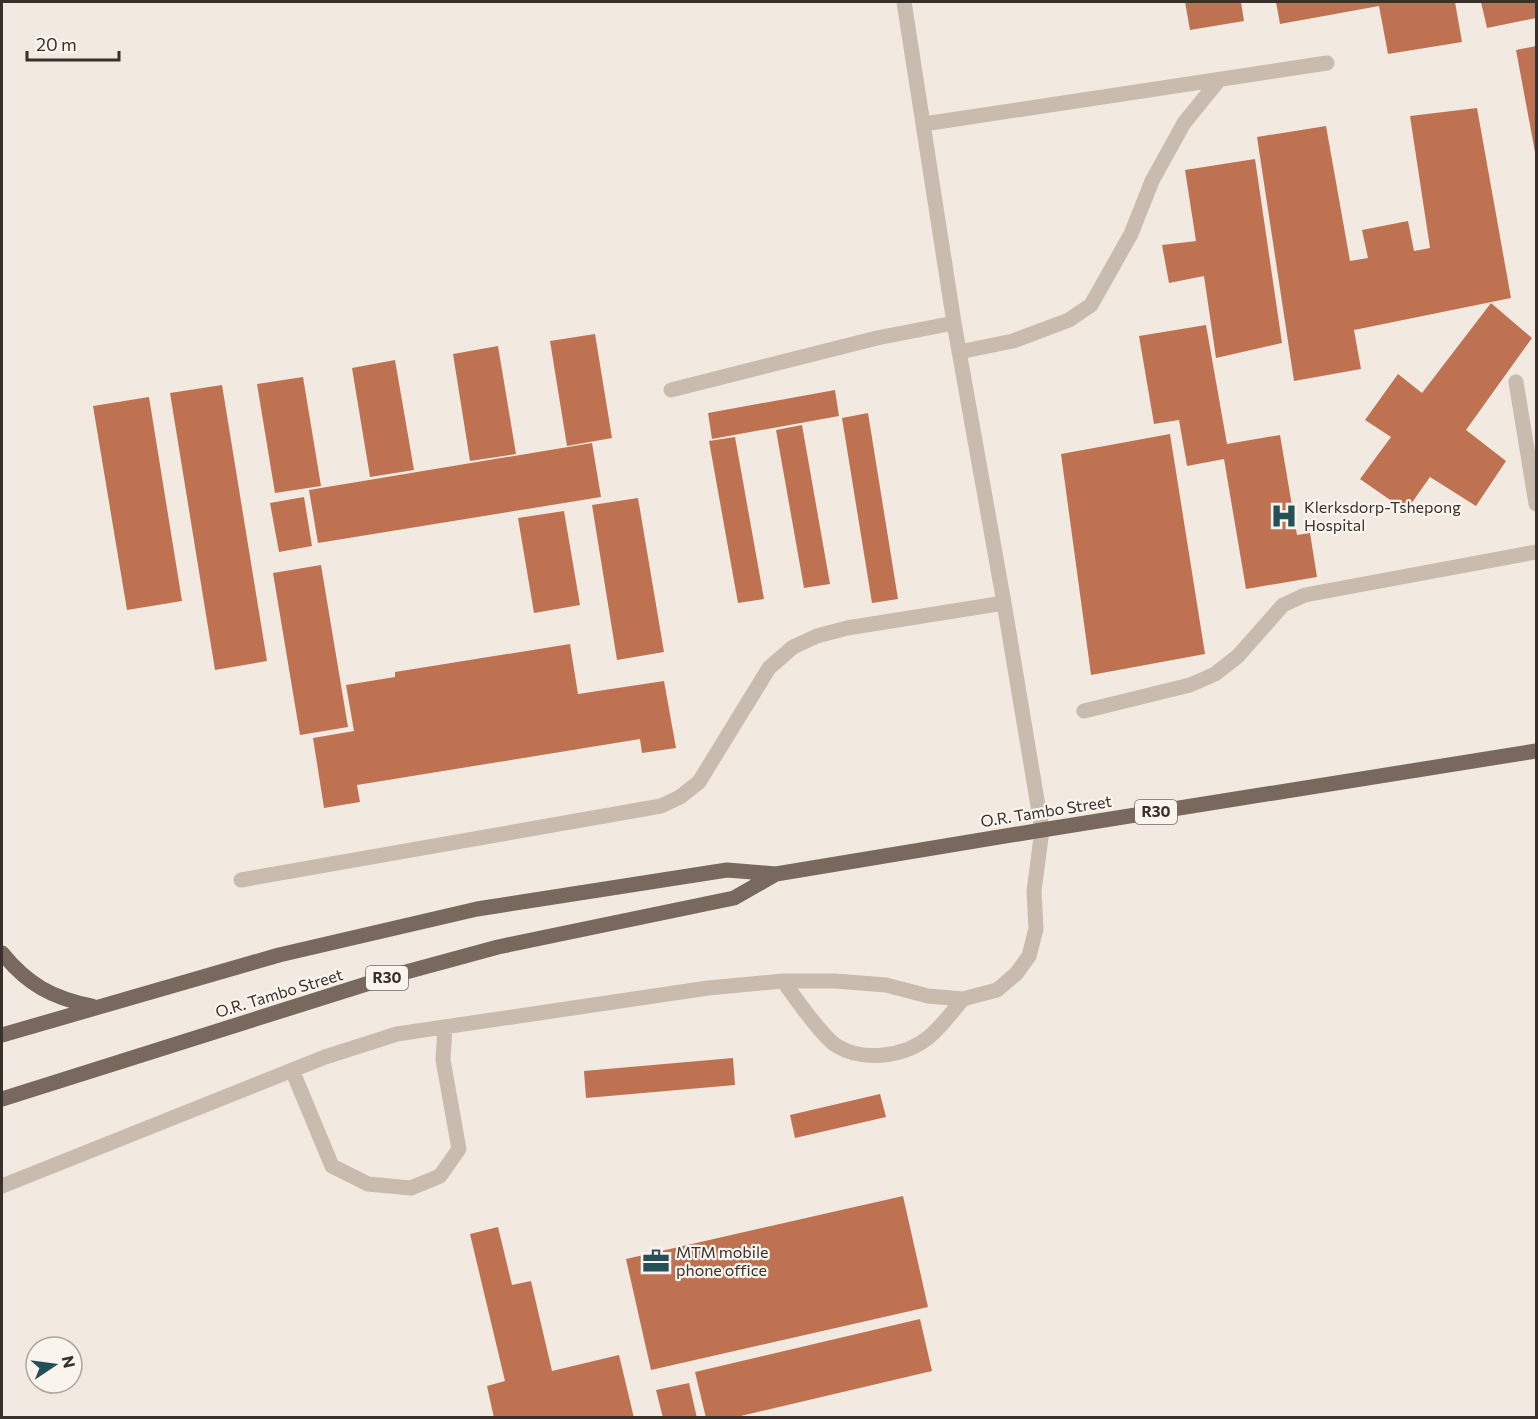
<svg xmlns="http://www.w3.org/2000/svg" width="1538" height="1419" font-family="Commissioner,sans-serif">
  <style>
    .building { fill: #be7252 }
    .lines { fill: none; stroke-linecap: round; stroke-linejoin: round }
    .minor { stroke: #c9bbad; stroke-width: 15 }
    .major { stroke: #79685d; stroke-width: 15 }
    .labels { text-anchor: middle; stroke-width: 4.5; stroke-linejoin: round; paint-order: stroke }
    .shield { fill: #f9f4ed; stroke: #726b65; stroke-width: 1.5 }
    .shield-label { font-size: 15px; font-weight: bold; fill: #38302b }
    .poi-label { font-size: 16px; fill: #38302b; stroke: #f9f4ed; text-anchor: start }
    .street-label { font-size: 16px; fill: #38302b; stroke: #f9f4ed }
  </style>
  <rect width="100%" height="100%" fill="#f2eae0"/>
  <!-- building -->
  <path class="building" d="M1185 2H1241L1244 21 1190 30Z
    M1276 2H1455L1462 42 1388 54 1379 6 1280 24Z
    M1481 2H1536V18L1487 28Z
    M1536 46V152H1535L1516 50Z
    M1477 108 1511 298 1354 330 1361 369 1294 381 1257 137 1326 126 1350 261 1368 258 1362 230 1408 221 1414 251 1430 248 1410 116Z
    M1255 159 1282 343 1216 358 1204 276 1169 283 1162 245 1196 241 1185 170Z
    M1491 303 1532 338 1466 430 1506 461 1476 506 1430 477 1406 511 1360 479 1391 437 1365 420 1398 374 1422 393Z
    M1206 325 1227 444 1280 435 1297 535 1310 533 1317 577 1246 589 1224 459 1187 466 1179 420 1154 424 1139 336Z
    M595 334 612 438 567 446 550 341Z
    M498 346 516 454 470 461 453 354Z
    M395 360 414 470 370 477 352 368Z
    M303 377 321 486 275 493 257 384Z
    M222 385 267 661 215 670 170 393Z
    M835 390 839 416 712 439 708 413Z
    M149 397 182 601 127 610 93 406Z
    M868 413 898 599 872 603 842 418Z
    M802 425 830 584 804 588 776 430Z
    M1170 434 1205 654 1091 675 1061 454Z
    M735 437 764 599 738 603 709 441Z
    M592 443 601 497 318 543 309 490Z
    M304 497 312 546 279 552 270 503Z
    M638 498 664 652 617 660 592 505Z
    M564 511 580 605 534 613 518 518Z
    M321 565 348 727 300 735 273 573Z
    M570 644 578 694 664 681 676 748 642 753 640 739 357 785 360 802 324 808 313 738 354 731 346 685 395 677V672Z
    M733 1058 735 1085 586 1098 584 1071Z
    M880 1094 886 1117 795 1138 790 1115Z
    M903 1196 928 1307 651 1370 626 1259Z
    M498 1227 512 1285 531 1281 552 1371 619 1355 634 1418H494L487 1386 505 1381 470 1234Z
    M920 1319 932 1371 732 1418H706L695 1372Z
    M689 1383 697 1418H663L656 1390Z"/>
  <g class="lines">
    <!-- minor -->
    <path class="minor" d="M924 124 1327 63
      M959 352 1013 341 1069 320 1091 305 1131 234 1152 181 1184 123 1219 80
      M1516 382 1536 504
      M671 390 877 338 954 323
      M1084 711 1190 685 1215 674 1238 656 1283 605 1305 595 1536 552
      M241 880 661 806 680 797 699 782 769 668 793 647 817 636 847 628 1004 603
      M783 981C795 997 821 1036 837 1046 863 1062 905 1057 929 1037 942 1026 952 1012 963 999
      M292 1070 332 1166 368 1184 411 1188 440 1176 459 1149 443 1060 445 1027
      M2 1186 325 1057 397 1034 708 988 783 981H835L886 985 928 996 963 999 997 990 1016 974 1029 956 1036 929 1034 891 1042 830 1004 603 954 323 904 2"/>
    <!-- major -->
    <path class="major" d="M2 953C27 984 52 998 92 1006
      M2 1035 279 955 477 909 727 870 776 874 1042 830 1536 751
      M2 1099 395 975 498 947 734 898 776 874"/>
  </g>
  <!-- icons -->
  <defs>
    <symbol id="hospital-bare" viewBox="-9 -9 18 18"><path d="M-5-5h3v3.5h4V-5h3V5h-3V1.5h-4V5h-3Z" fill="#235157" stroke="#f9f4ed" stroke-width="2.5" paint-order="stroke"/></symbol>
    <symbol id="office-bare" viewBox="-9 -9 18 18"><path d="M-6-3h4V-5.5h4V-3h4V5H-6ZM-1-4.5V-3h2v-1.5ZM-6 0V1H6V0Z" fill="#235157" stroke="#f9f4ed" stroke-width="2.5" paint-order="stroke"/></symbol>
  </defs>
  <g fill-rule="evenodd">
    <use href="#hospital-bare" x="1265" y="497" width="38" height="38"/>
    <use href="#office-bare" x="637" y="1242" width="38" height="38"/>
  </g>
  <g class="labels">
    <!-- shield labels -->
    <g class="shield">
      <rect x="1135" y="800" width="42" height="24" rx="4.5"/>
      <rect x="366" y="966" width="42" height="24" rx="4.5"/>
    </g>
    <g class="shield-label">
      <text x="1156" y="817">R30</text>
      <text x="387" y="983">R30</text>
    </g>
    <!-- poi labels -->
    <g class="poi-label">
      <text x="1304" y="513">Klerksdorp-Tshepong<tspan x="1304" dy="18">Hospital</tspan></text>
      <text x="676" y="1258">MTM mobile<tspan x="676" dy="18">phone office</tspan></text>
    </g>
    <!-- street labels -->
    <g class="street-label">
      <text transform="translate(1046 811) rotate(-9)" y="6">O.R. Tambo Street</text>
      <text transform="translate(279 993) rotate(-17)" y="6">O.R. Tambo Street</text>
    </g>
  </g>
  <!-- border -->
  <rect width="1538" height="1419" fill="none" stroke="#38302b" stroke-width="6"/>
  <!-- north arrow -->
  <g transform="translate(54 1365) rotate(77)"><circle r="28" fill="#f9f4ed" stroke="#aca69f" stroke-width="1.5"/>
  <path d="M0-4.5L10 22L0 15L-10 22Z" fill="#235157"/>
  <text y="-9" font-size="16" font-weight="bold" text-anchor="middle" fill="#38302b">N</text>
  </g>
  <!-- scale -->
  <path d="M27 51v9h92v-9" fill="none" stroke="#38302b" stroke-width="3"/>
  <text x="36" y="51" font-size="18" fill="#38302b" stroke="#f9f4ed" stroke-width="4.5" paint-order="stroke">20 m</text>
</svg>
